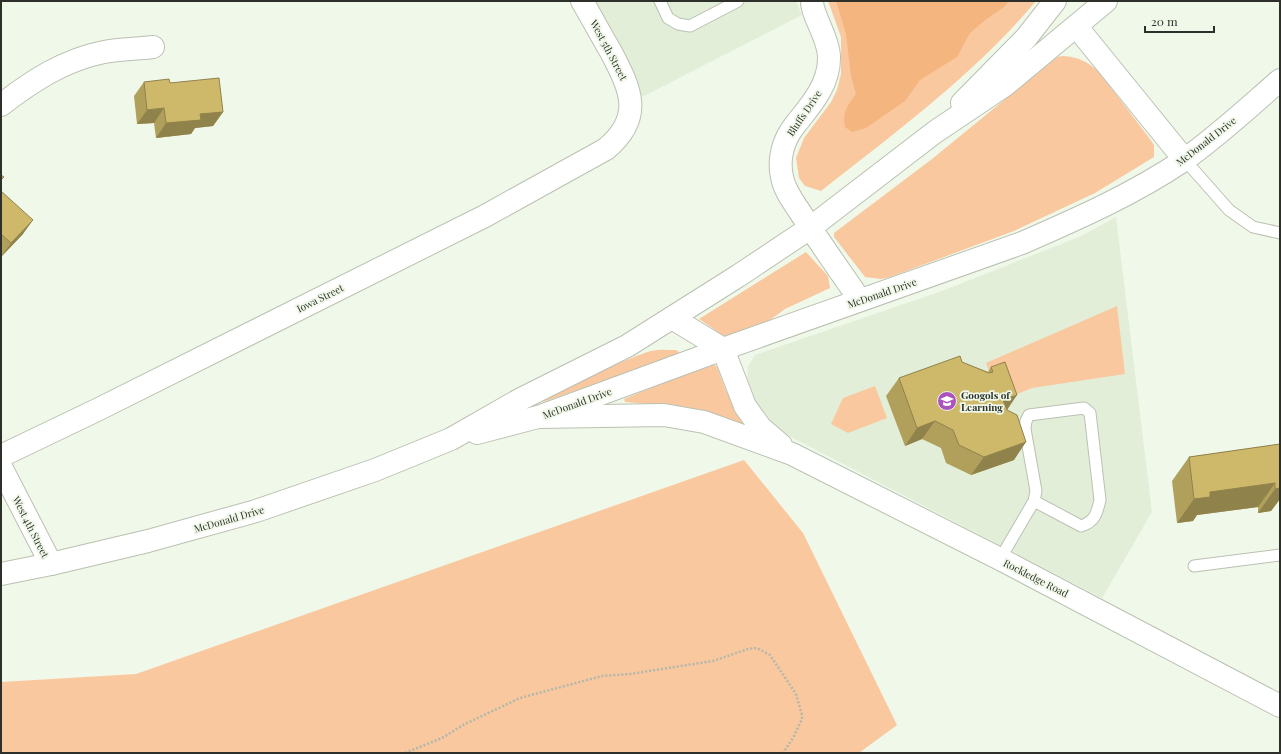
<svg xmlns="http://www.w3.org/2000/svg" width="1281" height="754" font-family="'Playfair Display',serif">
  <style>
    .built { fill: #e3eed8 }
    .green { fill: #fac89f }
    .forest { fill: #f4b57f }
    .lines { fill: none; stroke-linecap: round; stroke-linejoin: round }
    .lane-casing { stroke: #bac1b2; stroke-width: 13 }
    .street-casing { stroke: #bac1b2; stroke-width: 24 }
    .secondary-casing { stroke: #bac1b2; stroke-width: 24 }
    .highway-casing { stroke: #bac1b2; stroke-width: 24 }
    .path { stroke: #b1b7ab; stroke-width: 2.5; stroke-dasharray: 2 2; stroke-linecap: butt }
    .lane { stroke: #fff; stroke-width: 11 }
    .street { stroke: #fff; stroke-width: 22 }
    .secondary { stroke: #fff; stroke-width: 22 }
    .highway { stroke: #fff; stroke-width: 22 }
    .wall { fill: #b19f5c }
    .shaded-wall { fill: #90824b }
    .building { fill: #ceb96b; stroke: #90824b }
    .labels { text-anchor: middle; stroke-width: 3.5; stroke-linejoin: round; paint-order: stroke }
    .street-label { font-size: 10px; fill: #2d302a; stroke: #f0f8e9 }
    .poi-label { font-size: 10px; font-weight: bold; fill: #2d302a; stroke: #f0f8e9; text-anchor: start }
  </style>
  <rect width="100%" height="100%" fill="#f0f8e9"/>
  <!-- built -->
  <path class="built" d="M593 1H796L802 15 642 97 630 67Z
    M1116 217 1152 512 1102 598 789 436 770 422 751 394 747 382 748 366 755 355 942 291 1079 237Z"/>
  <!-- green -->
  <path class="green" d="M828 1H1036C974 75 896 132 821 191L805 186 799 178 796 158 804 138 831 102 837 90 841 74V37Z
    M1063 56C1079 57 1088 62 1099 72L1150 139 1154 145V157L1095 193 1014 231 890 277 881 279 865 277 834 237V233L932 159 1057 57Z
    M806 252 828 276 830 288 785 309 770 320 726 339 711 327 699 319Z
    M1117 306 1125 374 1032 388 1000 401 986 363Z
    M676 350 679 352 678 355 543 402C551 392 635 355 651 351 659 349 668 350 676 350Z
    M712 363 717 367 726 391 748 428 671 406 625 402 624 399Z
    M875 386 887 418 848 433 831 424 843 398Z
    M744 460 803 533 897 725 859 753H1V682L136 674Z"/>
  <!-- forest -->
  <path class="forest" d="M836 1H1009L1004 7 984 21 970 33 957 57 920 80 905 101 866 128 852 132 845 127C842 112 848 105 856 94L851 76 846 34Z"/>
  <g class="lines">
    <defs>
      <path id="lane" d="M660 1 668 18 678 24 690 26 738 1
        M1184 159 1229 210 1253 227 1280 233
        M1000 559 1034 501 1036 491 1025 429 1026 421 1029 415 1084 408 1090 413 1100 500C1097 513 1095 522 1081 526L1034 501
        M1194 566 1280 555"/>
      <path id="street" d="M812 1C812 16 828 36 829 56 830 84 811 105 795 125 783 140 778 159 782 177 784 189 792 200 798 209 818 240 839 270 860 300
        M1 105C32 81 64 60 104 52 120 49 137 49 153 47
        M672 318 723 349 745 406 760 427 781 445
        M539 417 664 415 704 422 792 454 1000 559 1280 706
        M1 456 99 409 485 216 606 149C644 117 631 90 611 52 601 35 592 18 582 1"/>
      <path id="secondary" d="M1 467 51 564"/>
      <path id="highway" d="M1076 26 1184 159
        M962 103 1026 38 1055 1
        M477 433 538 417 723 349 1022 243C1077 219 1134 194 1184 160 1218 136 1249 107 1280 80
        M1 574 51 564 148 541 256 511 375 470 451 439 521 399 627 346 738 276 810 228 935 132 1005 85 1106 1"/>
    </defs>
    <!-- lane casing -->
    <use href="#lane" class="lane-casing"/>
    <!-- street casing -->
    <use href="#street" class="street-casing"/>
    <!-- secondary casing -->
    <use href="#secondary" class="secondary-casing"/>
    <!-- highway casing -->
    <use href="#highway" class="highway-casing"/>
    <!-- path -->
    <path class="path" d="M405 753 442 738 463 725 520 698 602 676 630 674 713 661 748 649 757 648 770 655 796 694 802 715V719L793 738 783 753"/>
    <!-- lane -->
    <use href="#lane" class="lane"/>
    <!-- street -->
    <use href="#street" class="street"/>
    <!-- secondary -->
    <use href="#secondary" class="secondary"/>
    <!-- highway -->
    <use href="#highway" class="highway"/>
  </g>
  <!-- wall -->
  <path class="wall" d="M144 82 170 83 223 112 213 126 195 128 191 134 156 138 154 123 137 124 134 96Z
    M1 191 23 234 1 257Z
    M962 362 988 372 991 367 1007 410 1014 460 971 475 946 463 941 448 922 439 905 446 886 396 899 378Z
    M1280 444V499L1271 511 1258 513V507L1197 515 1193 521 1177 523 1172 481 1189 457Z"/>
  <!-- shaded-wall -->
  <path class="shaded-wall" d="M164 108 154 123 137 124 147 110Z
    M223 112 213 126 195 128 191 134 156 138 166 123 200 114Z
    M33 220 23 234 1 257 11 243Z
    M1017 395 1005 413 1003 400Z
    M935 421 922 439 905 446 917 428Z
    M1026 442 1014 460 971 475 984 457Z
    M1275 483 1258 507 1197 515 1193 521 1177 523 1194 499 1210 492Z
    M1280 488V499L1271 511 1258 513 1275 489Z"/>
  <!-- building -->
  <path class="building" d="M219 78 223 112 200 114 201 120 166 123 164 108 147 110 144 82 169 79 170 83Z
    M1 175 4 177 1 180Z
    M1 191 33 220 11 243 1 234Z
    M960 356 962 362 989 373 993 372 991 367 1005 362 1017 395 1003 400 1007 410 1017 415 1026 442 984 457 959 445 953 430 935 421 917 428 899 378Z
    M1280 444V488L1275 489V483L1210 492V497L1194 499 1189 457Z"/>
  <!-- icons -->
  <defs>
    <symbol id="school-disc" viewBox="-11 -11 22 22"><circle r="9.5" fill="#aa52be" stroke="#f0f8e9"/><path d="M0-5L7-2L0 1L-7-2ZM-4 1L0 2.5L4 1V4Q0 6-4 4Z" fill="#fff"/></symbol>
  </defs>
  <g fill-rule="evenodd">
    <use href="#school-disc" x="936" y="390" width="22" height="22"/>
  </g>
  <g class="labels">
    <!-- street labels -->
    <g class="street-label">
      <text transform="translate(609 50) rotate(62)" y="4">West 5th Street</text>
      <text transform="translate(804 113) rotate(-56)" y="4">Bluffs Drive</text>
      <text transform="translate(1206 141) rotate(-38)" y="4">McDonald Drive</text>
      <text transform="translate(882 293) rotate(-19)" y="4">McDonald Drive</text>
      <text transform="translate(320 298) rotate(-26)" y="4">Iowa Street</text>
      <text transform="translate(577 403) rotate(-20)" y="4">McDonald Drive</text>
      <text transform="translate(229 519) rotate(-16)" y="4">McDonald Drive</text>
      <text transform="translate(31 527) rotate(63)" y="4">West 4th Street</text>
      <text transform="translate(1036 578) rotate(27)" y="4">Rockledge Road</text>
    </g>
    <!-- poi labels -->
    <g class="poi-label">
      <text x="961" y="399">Googols of<tspan x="961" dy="12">Learning</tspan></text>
    </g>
  </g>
  <!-- border -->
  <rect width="1281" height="754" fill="none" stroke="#2d302a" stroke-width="4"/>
  <!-- scale -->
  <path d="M1145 26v6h69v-6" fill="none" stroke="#2d302a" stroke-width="2"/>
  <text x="1151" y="26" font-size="12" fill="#2d302a" stroke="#f0f8e9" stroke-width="3" paint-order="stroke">20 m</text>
</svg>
